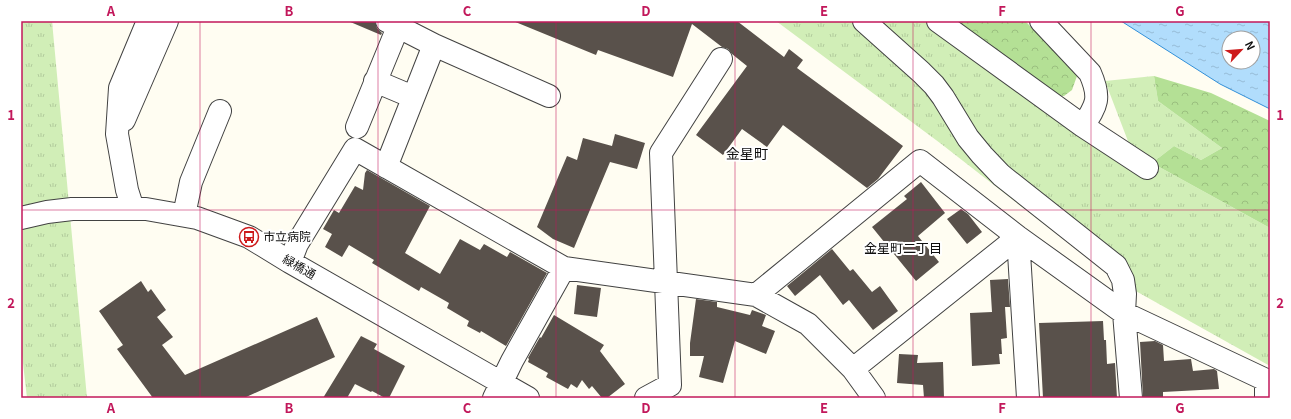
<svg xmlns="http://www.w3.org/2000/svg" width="1291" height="419" font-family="Georgia,'Noto Sans JP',serif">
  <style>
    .grass { fill: url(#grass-tufts) }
    .forest { fill: url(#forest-crowns) }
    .water { fill: url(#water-ripples); stroke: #3290d9; fill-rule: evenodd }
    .building { fill: #59514b }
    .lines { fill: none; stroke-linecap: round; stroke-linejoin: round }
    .minor-casing { stroke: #424242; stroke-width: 24 }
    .minor { stroke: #fff; stroke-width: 22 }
    .grid { fill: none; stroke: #c2185b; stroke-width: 1; stroke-opacity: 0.55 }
    .labels { text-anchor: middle; stroke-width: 4; stroke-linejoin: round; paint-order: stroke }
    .poi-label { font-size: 12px; fill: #0f0f0f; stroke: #fff; text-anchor: start }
    .street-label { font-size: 12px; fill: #0f0f0f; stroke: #fff }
    .neighbourhood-label { font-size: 13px; fill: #0f0f0f; stroke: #fff }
    .quarter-label { font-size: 14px; fill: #0f0f0f; stroke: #fff }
    .neatline { fill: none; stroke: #c2185b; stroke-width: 1.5 }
    .grid-label { font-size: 13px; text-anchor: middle; font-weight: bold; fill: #c2185b }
  </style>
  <defs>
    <pattern id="grass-tufts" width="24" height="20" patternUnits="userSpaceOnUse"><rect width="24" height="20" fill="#d1eeb7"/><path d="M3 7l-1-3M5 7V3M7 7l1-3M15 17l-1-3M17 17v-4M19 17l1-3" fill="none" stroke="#b2cb9c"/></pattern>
    <pattern id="forest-crowns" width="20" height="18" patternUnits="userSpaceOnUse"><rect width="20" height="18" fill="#b4e095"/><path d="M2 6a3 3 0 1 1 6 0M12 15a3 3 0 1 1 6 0" fill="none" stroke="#9abf7f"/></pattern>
    <pattern id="water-ripples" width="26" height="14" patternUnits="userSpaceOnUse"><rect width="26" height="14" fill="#b1ddfc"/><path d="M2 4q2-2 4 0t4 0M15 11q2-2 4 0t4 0" fill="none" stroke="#97bcd7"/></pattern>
  </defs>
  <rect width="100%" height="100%" fill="#fffdf2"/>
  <!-- grass -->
  <path class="grass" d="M21 21H52L87 398H27L21 346Z
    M776 21H952L1131 149 1105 81 1154 76 1158 101 1222 148 1201 160 1174 146 1152 163 1270 228V366L1116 280 940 143Z"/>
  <!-- forest -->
  <path class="forest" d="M952 21H1025L1069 65 1077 76 1072 90 1064 96 1053 95Z
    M1154 76 1211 93 1270 121V228L1152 163 1174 146 1201 160 1222 148 1158 101Z"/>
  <!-- water -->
  <path class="water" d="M1121 21H1270V109L1220 84ZM1229 38H1253V62H1229Z"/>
  <!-- building -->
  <path class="building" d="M348 21H375L377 28 382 33 381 35Z
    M513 21H737L784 57 789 49 803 60 797 68 903 146 878 179 867 188 783 125 767 147 742 129 723 155 696 135 747 66 732 54 728 49 722 47 692 24 673 77 598 50 596 55Z
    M615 134 645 143 637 169 610 162 574 248 553 239 537 227 567 156 577 160 583 138 612 146Z
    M367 170 430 206 405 253 440 274 460 239 480 250 484 244 507 257 510 252 547 273 506 346 481 331 480 333 467 326 469 321 447 308 449 303 421 287 419 291 372 263 374 260 349 245 342 257 325 247 332 234 323 229 334 210 339 213 355 186 363 190 365 173Z
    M921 182 945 213 918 236 939 262 916 281 872 227 907 199 904 196Z
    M961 209 968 214 982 232 967 244 947 219Z
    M832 249 850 271 853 269 872 292 880 286 898 311 873 330 849 300 843 305 820 275 795 296 787 286Z
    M1008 279 1010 307H1005L1007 338 1001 339 1002 354H999L1000 364 972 366 970 313 992 312 990 280Z
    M141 281 148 292 151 289 166 310 157 317 173 337 162 345 185 375 317 317 335 357 244 398H153L117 349 123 345 99 311Z
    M577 285 601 288 597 317 574 314Z
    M696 299 717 302V307L750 315 752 310 766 315 762 326 775 331 766 354 735 341 723 383 699 377 704 356H690V343Z
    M554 315 604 345 600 351 625 384 607 398H602L592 386 589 389 582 380 577 388 571 384 568 389 546 377 548 373 528 362 529 359 528 358 540 337 541 338Z
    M1103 321 1104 340H1106L1107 364 1115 363 1117 398H1043L1039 323Z
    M361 336 377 344 374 349 405 366 389 398H385L372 391 371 392 355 384 347 398H323Z
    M1155 341 1163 345 1164 361 1191 359 1193 371 1214 369 1217 371 1219 389 1163 392V398H1143L1140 342Z
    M899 354 918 355 917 363 943 362 944 398H924L923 385 897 383Z"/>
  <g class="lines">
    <defs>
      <path id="minor" d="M864 21 921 72 934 85 943 97 968 138 982 155 1001 175 1116 266 1123 280 1125 294 1124 313 1131 398
        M938 21 1083 126 1147 168
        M1041 21 1090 73C1101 98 1097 105 1083 126
        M434 45 549 96
        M375 81 413 97
        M124 120 167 21
        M357 127 398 27
        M386 167 434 45 387 21
        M133 209 127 190 117 134 120 88 148 21
        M184 215 191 182 220 111
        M21 218 47 212 72 209H146L197 218 249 237 290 262 528 398
        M1018 237 1028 398
        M290 262 297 244 355 149 564 268 756 295 808 324 853 369 874 398
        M756 295 920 161 1018 237 1124 313 1266 380V398
        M853 369 1018 237
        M494 398 512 361 564 268
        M646 398 670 385 661 153 721 59"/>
    </defs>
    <!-- minor casing -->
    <use href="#minor" class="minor-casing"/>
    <!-- minor -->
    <use href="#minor" class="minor"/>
  </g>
  <!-- grid -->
  <path class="grid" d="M200 21V398M378 21V398M556 21V398M735 21V398M913 21V398M1091 21V398M21 210H1270"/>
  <!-- icons -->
  <defs>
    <symbol id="bus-ring" viewBox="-11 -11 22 22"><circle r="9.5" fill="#fff" stroke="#cd1a1b" stroke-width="1.5"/><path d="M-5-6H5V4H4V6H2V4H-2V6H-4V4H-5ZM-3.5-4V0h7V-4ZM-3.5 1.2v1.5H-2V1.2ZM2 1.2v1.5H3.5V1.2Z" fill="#cd1a1b"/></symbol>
  </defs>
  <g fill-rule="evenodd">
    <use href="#bus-ring" x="238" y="226" width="22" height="22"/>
  </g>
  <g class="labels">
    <!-- poi labels -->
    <g class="poi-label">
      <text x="263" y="241">市立病院</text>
    </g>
    <!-- street labels -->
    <g class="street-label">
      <text transform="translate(299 267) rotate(30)" y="4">緑橋通</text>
    </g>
    <!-- neighbourhood labels -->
    <g class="neighbourhood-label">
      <text x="903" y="253">金星町二丁目</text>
    </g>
    <!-- quarter labels -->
    <g class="quarter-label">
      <text x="747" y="159">金星町</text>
    </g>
  </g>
  <!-- border -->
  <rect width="1291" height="419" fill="none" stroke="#ffffff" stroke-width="44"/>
  <!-- north arrow -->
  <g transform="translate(1241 50) rotate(64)"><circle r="19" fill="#ffffff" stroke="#9f9f9f"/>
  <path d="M0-3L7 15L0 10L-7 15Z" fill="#cd1a1b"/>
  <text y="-6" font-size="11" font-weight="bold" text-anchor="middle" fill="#0f0f0f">N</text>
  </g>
  <rect x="22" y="22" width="1247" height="375" class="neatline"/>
  <g class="grid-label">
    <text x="111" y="16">A</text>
    <text x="289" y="16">B</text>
    <text x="467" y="16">C</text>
    <text x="646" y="16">D</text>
    <text x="824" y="16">E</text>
    <text x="1002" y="16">F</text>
    <text x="1180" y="16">G</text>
    <text x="11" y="120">1</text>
    <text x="1280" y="120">1</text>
    <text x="11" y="308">2</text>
    <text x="1280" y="308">2</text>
    <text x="111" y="413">A</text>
    <text x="289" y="413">B</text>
    <text x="467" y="413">C</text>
    <text x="646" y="413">D</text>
    <text x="824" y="413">E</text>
    <text x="1002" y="413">F</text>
    <text x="1180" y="413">G</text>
  </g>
</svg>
